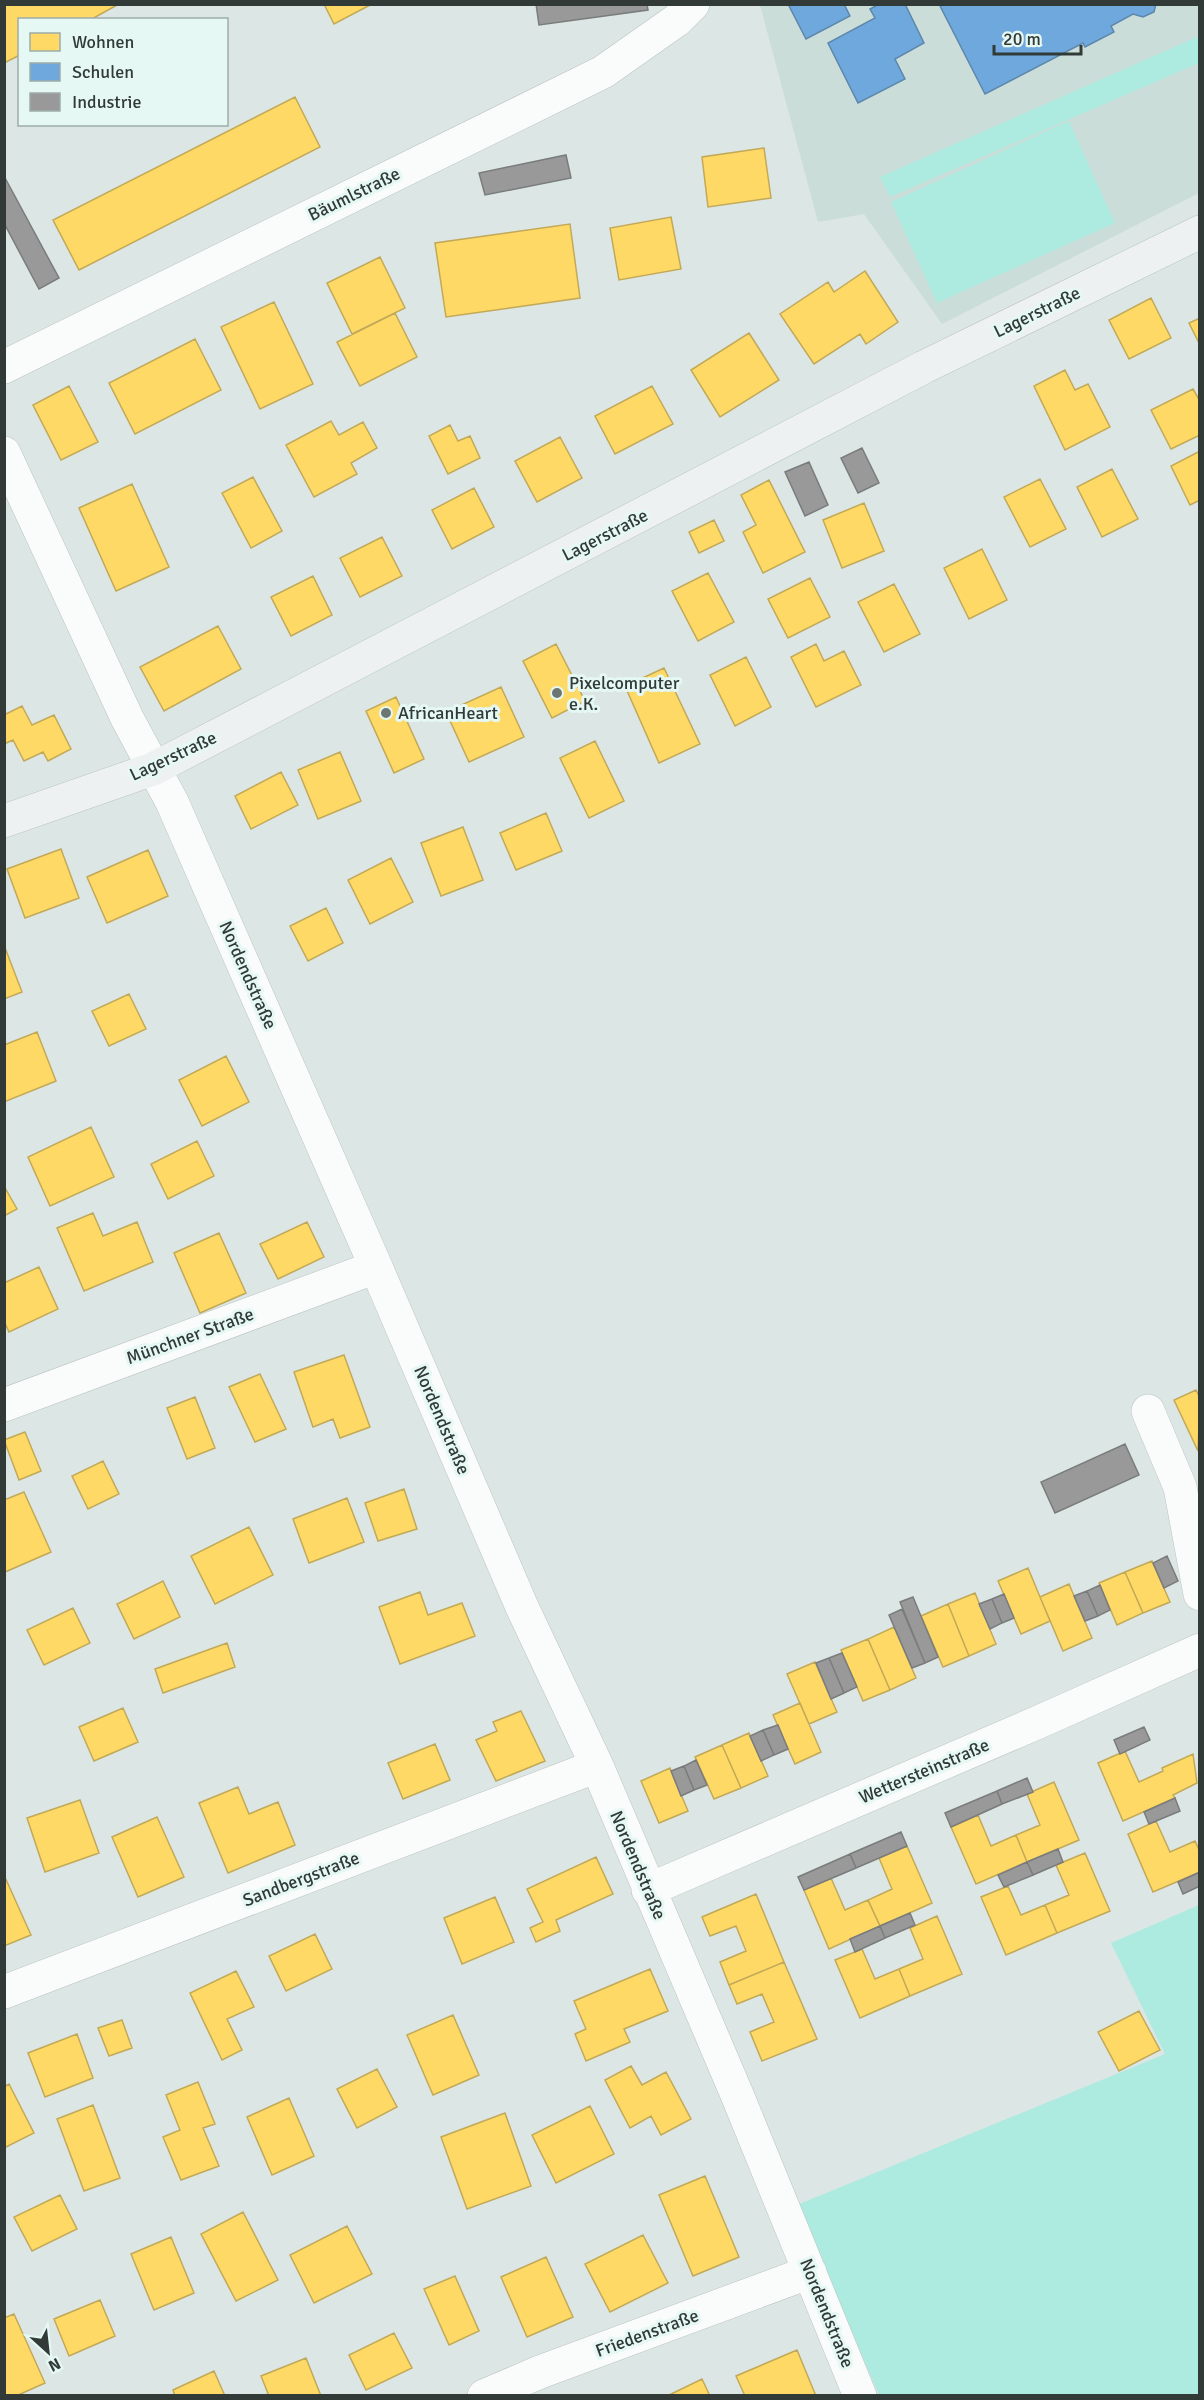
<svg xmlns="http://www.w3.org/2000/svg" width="1204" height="2400" font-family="Signika,sans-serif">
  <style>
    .built { fill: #caddd9 }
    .green { fill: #adeae0 }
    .homes { fill: #ffd966; stroke: #c2a958; stroke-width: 1.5 }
    .schools { fill: #6fa8dc; stroke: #5d87ab; stroke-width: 1.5 }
    .industry { fill: #999; stroke: #7a7c7c; stroke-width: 1.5 }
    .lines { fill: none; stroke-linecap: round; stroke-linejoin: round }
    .street-casing { stroke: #bcc4c2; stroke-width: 34 }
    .secondary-casing { stroke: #bcc4c2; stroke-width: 34 }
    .street { stroke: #fafbfb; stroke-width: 33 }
    .secondary { stroke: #edf1f1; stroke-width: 33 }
    .poi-dot { fill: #6e7674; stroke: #e5f8f4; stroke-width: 2 }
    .labels { text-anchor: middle; stroke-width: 6; stroke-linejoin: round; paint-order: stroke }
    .street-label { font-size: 18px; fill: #323a38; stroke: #e5f8f4 }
    .poi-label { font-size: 18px; fill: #323a38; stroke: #e5f8f4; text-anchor: start }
  </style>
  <rect width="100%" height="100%" fill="#dce6e4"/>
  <!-- built -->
  <path class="built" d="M760 5H1199V193L942 324 864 214 818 222Z"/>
  <!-- green -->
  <path class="green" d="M1199 36V63L890 197 880 177Z
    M1069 121 1115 223 937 303 891 202Z
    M1199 1905V2395H879L797 2205 1165 2054 1111 1943Z"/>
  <!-- homes -->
  <path class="homes" d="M4 4H119L90 20H20V55L4 63Z
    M324 4H372L334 24Z
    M295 97 320 147 79 270 53 220Z
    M764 148 771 198 708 207 702 157Z
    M671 217 681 269 619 280 610 228Z
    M570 224 580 298 446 317 435 243Z
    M380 257 405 308 352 334 327 283Z
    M865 271 898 322 866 344 860 334 814 364 780 314 828 282 834 292Z
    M1151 298 1171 338 1129 359 1109 320Z
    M274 302 313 384 260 409 221 327Z
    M395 313 417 357 360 386 337 342Z
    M1200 318V345L1189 323Z
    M749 333 779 380 720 417 691 370Z
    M195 339 221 390 135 434 109 383Z
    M1065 370 1075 390 1088 384 1110 427 1065 450 1034 386Z
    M69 386 98 442 61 460 33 405Z
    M652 386 673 424 615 454 595 416Z
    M1193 389 1200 401V435L1171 449 1151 410Z
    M331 421 339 435 363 422 377 448 351 463 357 474 314 497 286 445Z
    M450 425 458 441 470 436 480 458 448 474 429 436Z
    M560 437 582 478 537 502 515 461Z
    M1200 451V500L1190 505 1171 466Z
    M1112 469 1138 519 1102 537 1077 487Z
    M253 477 282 531 251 548 222 493Z
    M1040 479 1066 529 1030 547 1004 497Z
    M769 480 805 552 763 573 743 532 756 525 741 495Z
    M132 484 169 567 116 591 79 508Z
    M474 488 494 527 452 549 432 510Z
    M864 503 884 551 842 568 823 520Z
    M714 520 724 541 699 553 689 532Z
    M382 537 402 576 360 597 340 558Z
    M982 549 1007 600 969 619 944 568Z
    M708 573 734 622 698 641 672 591Z
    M313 576 332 615 291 636 271 597Z
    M810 578 830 617 788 638 768 599Z
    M894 584 920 634 884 652 858 602Z
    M218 626 241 669 164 711 140 667Z
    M556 644 585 701 552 718 523 661Z
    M816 644 824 661 844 651 861 685 816 707 791 657Z
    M746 657 771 707 735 726 710 675Z
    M664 668 700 744 659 763 625 686Z
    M501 687 524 737 469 762 446 712Z
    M396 697 424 759 394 773 366 711Z
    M22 706 32 725 54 715 71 749 48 761 43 752 24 761 13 740 4 744V715Z
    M595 741 624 801 589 818 560 758Z
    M340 752 361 801 318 819 298 770Z
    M281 772 298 805 251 829 235 796Z
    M546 813 562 851 516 870 500 833Z
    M463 827 483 880 441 896 421 843Z
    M61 849 79 898 25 918 7 869Z
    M148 850 168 896 107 923 87 877Z
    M391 858 413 902 370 924 348 880Z
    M326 908 343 943 308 961 290 926Z
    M4 945 22 992 4 999Z
    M129 994 146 1029 109 1046 92 1011Z
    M37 1032 56 1081 4 1102V1045Z
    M226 1056 249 1102 202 1126 179 1080Z
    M91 1127 114 1177 50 1206 28 1157Z
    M197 1141 214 1176 168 1199 151 1164Z
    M4 1186 17 1209 4 1216Z
    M93 1213 103 1236 137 1222 153 1262 84 1291 57 1228Z
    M307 1222 324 1257 278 1279 260 1244Z
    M219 1233 246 1293 200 1313 174 1253Z
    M39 1267 58 1309 9 1332 4 1321V1283Z
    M344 1355 370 1427 340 1438 333 1419 313 1427 294 1372Z
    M260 1374 286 1429 255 1442 229 1387Z
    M1196 1390 1200 1398 1198 1451 1174 1400Z
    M195 1397 215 1448 187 1459 167 1408Z
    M25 1432 41 1471 19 1480 4 1440Z
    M103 1461 119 1494 88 1509 72 1476Z
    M404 1489 417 1529 378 1541 365 1503Z
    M24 1492 51 1552 5 1572 4 1500Z
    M347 1498 364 1542 309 1563 293 1519Z
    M249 1527 273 1575 215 1604 191 1556Z
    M1152 1561 1170 1602 1143 1613 1125 1572Z
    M1028 1568 1050 1621 1021 1634 998 1581Z
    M1125 1572 1143 1613 1117 1625 1099 1583Z
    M163 1581 180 1617 134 1639 117 1604Z
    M1069 1584 1092 1638 1063 1651 1040 1597Z
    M420 1592 428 1615 462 1603 475 1636 400 1664 379 1607Z
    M975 1593 996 1644 969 1656 948 1604Z
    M948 1604 969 1656 943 1667 921 1616Z
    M73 1608 90 1643 44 1665 27 1630Z
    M894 1627 916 1678 890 1690 868 1639Z
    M868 1639 890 1690 863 1701 841 1650Z
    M227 1643 235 1667 163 1693 155 1669Z
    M815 1662 837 1712 809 1724 787 1674Z
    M800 1703 821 1752 795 1764 773 1715Z
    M123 1708 138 1742 94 1761 79 1727Z
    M521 1711 545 1761 496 1781 476 1740 497 1731 493 1722Z
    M749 1733 768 1776 741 1788 722 1745Z
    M435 1744 450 1780 403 1799 388 1763Z
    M722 1745 741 1788 714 1799 695 1757Z
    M1125 1751 1139 1782 1163 1771 1162 1768 1193 1754 1197 1783 1173 1795 1175 1798 1123 1821 1098 1763Z
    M670 1768 688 1811 659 1823 641 1781Z
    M1054 1782 1079 1840 1027 1862 1016 1835 1040 1825 1027 1794Z
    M238 1787 249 1814 278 1802 295 1845 228 1873 199 1803Z
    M80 1800 99 1853 45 1872 27 1818Z
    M978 1815 991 1846 1016 1835 1027 1862 976 1884 951 1827Z
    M157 1817 184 1877 138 1897 112 1837Z
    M1156 1821 1170 1852 1195 1841 1200 1852V1872L1153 1892 1128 1834Z
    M907 1846 932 1903 880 1926 868 1900 892 1889 879 1858Z
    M1085 1853 1110 1911 1057 1933 1045 1905 1069 1895 1056 1865Z
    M596 1857 613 1894 556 1920 560 1931 536 1942 530 1928 543 1922 527 1889Z
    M4 1875 31 1935 4 1946Z
    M831 1878 845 1910 868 1900 880 1926 829 1949 804 1890Z
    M1008 1886 1021 1915 1045 1905 1057 1933 1006 1955 981 1897Z
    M756 1894 784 1962 729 1985 720 1962 746 1951 736 1926 710 1936 702 1917Z
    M495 1897 514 1942 462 1964 444 1918Z
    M937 1916 962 1974 910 1996 899 1969 923 1959 910 1928Z
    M315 1934 332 1969 286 1991 269 1956Z
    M862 1949 875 1979 899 1969 910 1996 860 2018 835 1960Z
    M784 1962 817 2039 762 2061 750 2032 774 2022 762 1994 737 2004 729 1985Z
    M650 1969 668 2011 624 2029 630 2042 586 2061 575 2034 586 2029 574 2001Z
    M236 1971 254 2007 227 2019 242 2050 222 2060 190 1993Z
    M1139 2011 1160 2050 1119 2071 1098 2032Z
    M453 2015 479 2075 433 2095 407 2035Z
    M122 2020 132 2048 109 2056 98 2028Z
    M77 2034 93 2078 45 2097 28 2053Z
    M631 2066 642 2085 666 2072 691 2119 661 2135 651 2116 630 2128 605 2080Z
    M377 2069 397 2107 357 2128 337 2089Z
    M198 2082 215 2124 203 2128 219 2166 181 2180 163 2137 180 2130 166 2095Z
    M9 2084 34 2133 4 2148V2087Z
    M289 2098 314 2156 272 2175 247 2117Z
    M93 2105 120 2178 84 2191 57 2119Z
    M590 2106 614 2154 556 2183 532 2135Z
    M505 2113 531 2186 467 2209 441 2137Z
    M705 2176 739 2257 693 2276 659 2195Z
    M60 2195 77 2229 32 2251 14 2217Z
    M243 2212 278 2280 236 2301 201 2234Z
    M347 2226 372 2274 314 2303 290 2255Z
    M643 2235 668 2283 610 2312 585 2264Z
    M171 2237 194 2293 154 2310 131 2254Z
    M546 2257 573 2317 527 2337 501 2277Z
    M455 2276 479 2331 449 2345 424 2289Z
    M100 2300 115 2336 69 2356 54 2319Z
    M14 2314 45 2383 16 2396H4V2318Z
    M394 2333 412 2368 366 2390 349 2355Z
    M797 2350 816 2396H745L736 2376Z
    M306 2358 321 2396H269L261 2376Z
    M214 2371 225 2396H175L173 2390Z
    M702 2379 710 2396H667Z"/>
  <!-- schools -->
  <path class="schools" d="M788 4H844L850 16 806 39Z
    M879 4H905L924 43 895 59 905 79 858 103 828 43 875 18 870 9Z
    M939 4 1080 5 1156 4 1154 12 1143 17 1133 14 1111 26 1114 32 1085 47 1083 43 985 94Z"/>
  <!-- industry -->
  <path class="industry" d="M536 4H647L648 10 539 25Z
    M566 155 571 178 485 195 479 173Z
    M4 176 59 278 39 289 4 223Z
    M862 448 879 483 858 493 841 458Z
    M809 462 828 505 805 516 785 472Z
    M1125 1444 1139 1475 1055 1513 1041 1482Z
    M1167 1556 1178 1581 1164 1588 1153 1563Z
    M1100 1585 1110 1610 1098 1616 1087 1591Z
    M1087 1591 1098 1616 1085 1621 1074 1596Z
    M1004 1594 1014 1618 1002 1623 992 1599Z
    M913 1597 938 1657 925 1663 900 1602Z
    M992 1599 1002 1623 990 1629 979 1604Z
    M902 1609 925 1663 912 1668 889 1615Z
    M842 1653 857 1687 844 1693 829 1658Z
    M829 1658 844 1693 831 1699 816 1663Z
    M778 1725 788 1749 774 1755 763 1730Z
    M1144 1727 1150 1740 1120 1754 1114 1740Z
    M763 1730 774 1755 761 1761 750 1736Z
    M696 1760 707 1785 694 1790 684 1766Z
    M684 1766 694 1790 681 1796 671 1771Z
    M1027 1778 1033 1792 1002 1804 997 1791Z
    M997 1791 1002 1804 951 1827 945 1813Z
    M1175 1798 1180 1811 1149 1824 1144 1812Z
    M901 1832 907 1846 856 1868 850 1854Z
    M1058 1849 1063 1862 1033 1875 1027 1862Z
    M850 1854 856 1868 804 1890 798 1877Z
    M1027 1862 1033 1875 1004 1887 998 1875Z
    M1200 1872V1886L1183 1894 1178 1882Z
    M910 1913 915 1925 885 1938 880 1926Z
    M880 1926 885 1938 855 1952 850 1939Z"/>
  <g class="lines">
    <defs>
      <path id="street" d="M4 367 603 72 677 20 693 4
        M4 453 127 718 172 802 376 1267 522 1607 597 1766 738 2097 860 2396
        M4 1405 376 1267
        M1148 1411 1180 1487 1200 1594
        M648 1890 1041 1721 1200 1650
        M4 1992 597 1766
        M484 2396 540 2372 810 2272"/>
      <path id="secondary" d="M4 821 153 769 924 367 1200 232"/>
    </defs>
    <!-- street casing -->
    <use href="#street" class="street-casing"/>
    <!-- secondary casing -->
    <use href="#secondary" class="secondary-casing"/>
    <!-- street -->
    <use href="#street" class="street"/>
    <!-- secondary -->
    <use href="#secondary" class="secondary"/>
  </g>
  <!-- markers -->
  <g class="poi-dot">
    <circle cx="557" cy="693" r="6"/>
    <circle cx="386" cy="713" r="6"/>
  </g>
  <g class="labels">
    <!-- street labels -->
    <g class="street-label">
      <text transform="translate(354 194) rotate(-26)" y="6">Bäumlstraße</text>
      <text transform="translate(1037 312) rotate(-26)" y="6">Lagerstraße</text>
      <text transform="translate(605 535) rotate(-27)" y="6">Lagerstraße</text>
      <text transform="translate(173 756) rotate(-25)" y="6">Lagerstraße</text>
      <text transform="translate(248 975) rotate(66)" y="6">Nordendstraße</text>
      <text transform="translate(190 1336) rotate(-20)" y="6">Münchner Straße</text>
      <text transform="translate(442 1420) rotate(67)" y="6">Nordendstraße</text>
      <text transform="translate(924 1771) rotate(-23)" y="6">Wettersteinstraße</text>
      <text transform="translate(638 1865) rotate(67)" y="6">Nordendstraße</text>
      <text transform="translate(301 1879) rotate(-21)" y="6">Sandbergstraße</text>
      <text transform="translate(827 2313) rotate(68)" y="6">Nordendstraße</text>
      <text transform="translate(647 2333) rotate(-20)" y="6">Friedenstraße</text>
    </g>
    <!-- poi labels -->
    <g class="poi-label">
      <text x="569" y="689">Pixelcomputer<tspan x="569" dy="21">e.K.</tspan></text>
      <text x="398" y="719">AfricanHeart</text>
    </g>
  </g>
  <!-- border -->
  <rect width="1204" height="2400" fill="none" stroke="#323a38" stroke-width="12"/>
  <!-- legend -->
  <rect x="18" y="18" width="210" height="108" fill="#e5f8f4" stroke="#9daca9" stroke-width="1.5"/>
  <rect x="30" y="33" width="30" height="18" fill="#ffd966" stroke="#9daca9" stroke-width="1.5"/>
  <text x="72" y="48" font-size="18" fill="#323a38">Wohnen</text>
  <rect x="30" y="63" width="30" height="18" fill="#6fa8dc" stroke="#9daca9" stroke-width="1.5"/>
  <text x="72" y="78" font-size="18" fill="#323a38">Schulen</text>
  <rect x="30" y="93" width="30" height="18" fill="#999999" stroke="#9daca9" stroke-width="1.5"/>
  <text x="72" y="108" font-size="18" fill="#323a38">Industrie</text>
  <!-- north arrow -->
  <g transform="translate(48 2352) rotate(153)" stroke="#e5f8f4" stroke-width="4.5" paint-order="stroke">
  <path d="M0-4.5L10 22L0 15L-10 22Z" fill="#323a38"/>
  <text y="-9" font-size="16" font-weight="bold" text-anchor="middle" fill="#323a38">N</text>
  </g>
  <!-- scale -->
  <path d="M994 45v9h87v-9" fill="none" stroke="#323a38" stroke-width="3"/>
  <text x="1003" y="45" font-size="18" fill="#323a38" stroke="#e5f8f4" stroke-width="4.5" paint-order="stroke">20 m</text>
</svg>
